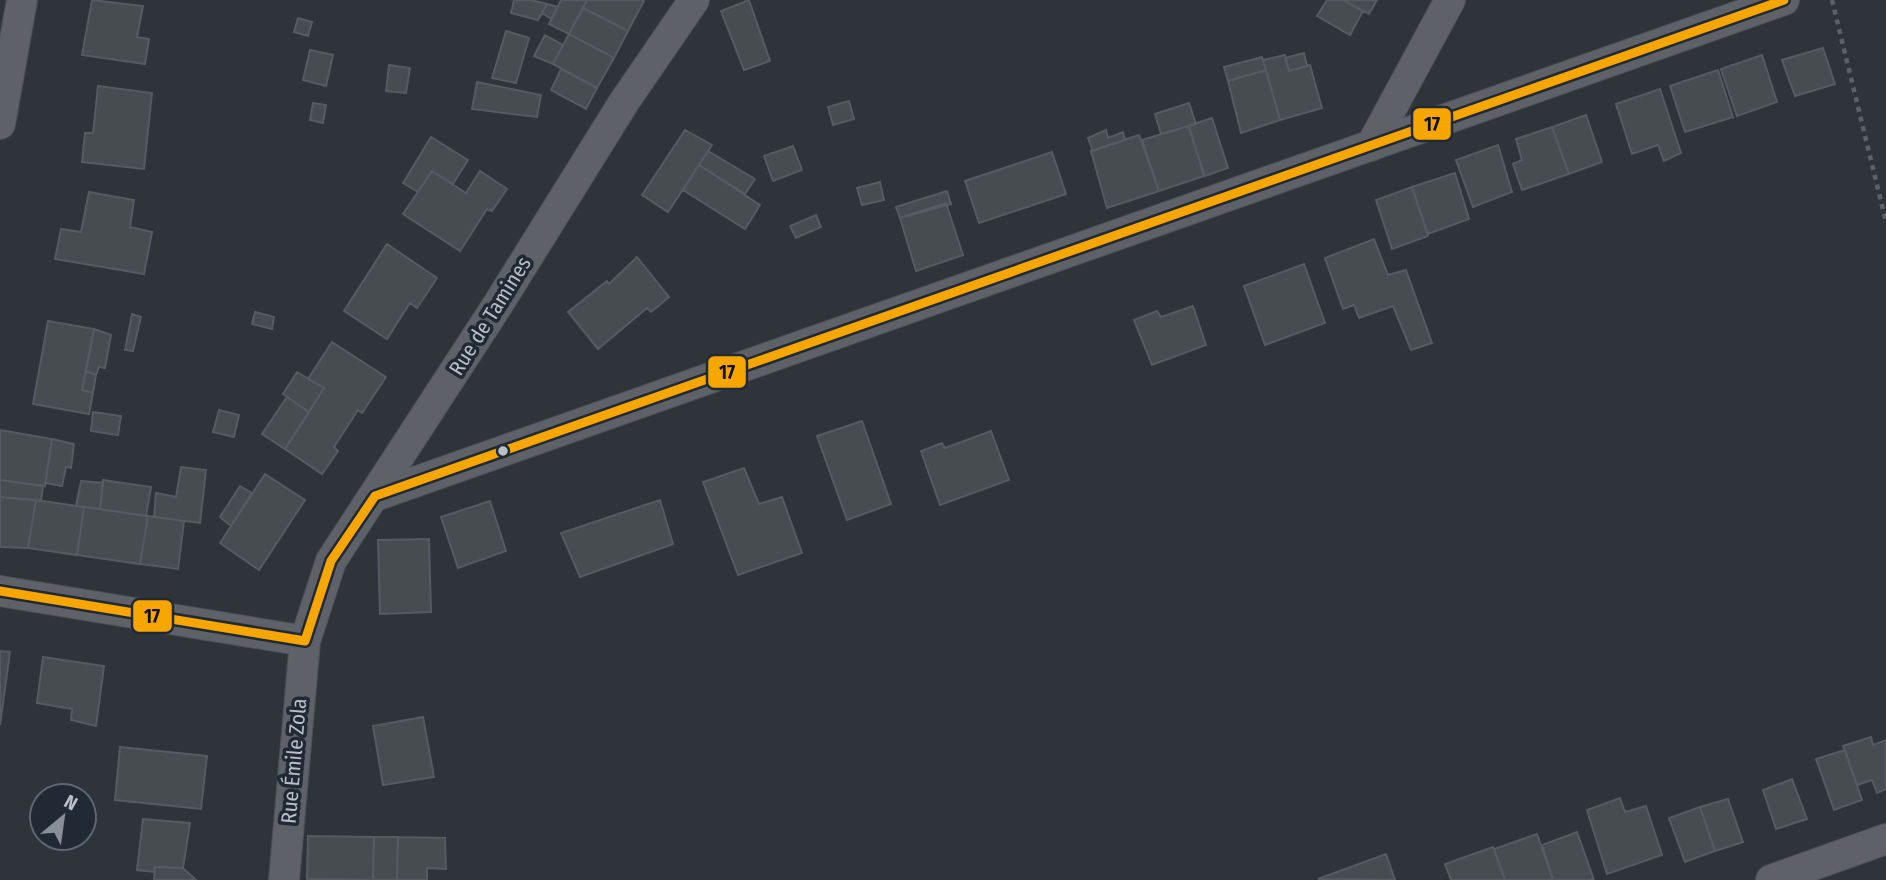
<svg xmlns="http://www.w3.org/2000/svg" width="1886" height="880" font-family="'Fira Sans Condensed',sans-serif">
  <style>
    .building { fill: #474c51; stroke: #565b61; stroke-width: 2 }
    .lines { fill: none; stroke-linecap: round; stroke-linejoin: round }
    .minor-casing { stroke: #4c5054; stroke-width: 32 }
    .path { stroke: #5c6165; stroke-width: 4.5; stroke-dasharray: 5 5; stroke-linecap: butt }
    .minor { stroke: #5e6268; stroke-width: 30 }
    .bus-1-casing { stroke: #212a34; stroke-width: 14 }
    .bus-1 { stroke: #f7a600; stroke-width: 9 }
    .bus-dot { fill: #b9c0c9; stroke: #212a34; stroke-width: 2.5 }
    .labels { text-anchor: middle; stroke-width: 7; stroke-linejoin: round; paint-order: stroke }
    .street-label { font-size: 21px; fill: #b9c0c9; stroke: #212a34 }
    .line-badge { stroke: #212a34; stroke-width: 2.5 }
    .pale-badge-label { font-size: 19px; text-anchor: middle; font-weight: bold; fill: #111 }
  </style>
  <rect width="100%" height="100%" fill="#2e343a"/>
  <!-- building -->
  <path class="building" d="M92 0 143 6 137 37 149 39 145 64 82 55Z
    M514 0H531L547 4 538 20 511 13Z
    M561 0H587L569 34 549 24Z
    M587 0H642L644 1 628 31 583 8Z
    M749 0 770 61 744 70 721 11Z
    M1327 0H1343L1363 11 1350 35 1317 16Z
    M1343 0H1377L1369 14Z
    M547 4 558 7 552 19 542 13Z
    M583 8 628 31 614 58 569 34Z
    M298 18 312 22 308 36 294 32Z
    M506 31 529 38 516 83 492 78Z
    M569 34 614 58 597 88 553 64Z
    M545 35 563 45 553 64 534 56Z
    M1823 48 1835 84 1795 96 1782 60Z
    M310 50 333 55 326 86 303 80Z
    M1304 53 1307 66 1289 71 1285 58Z
    M1285 55 1289 71 1310 65 1322 108 1280 120 1263 60Z
    M1762 55 1777 102 1737 116 1721 69Z
    M1262 57 1266 70 1228 81 1224 67Z
    M389 65 410 68 406 93 386 91Z
    M561 69 597 88 586 109 551 90Z
    M1266 70 1280 120 1241 133 1228 81Z
    M1718 70 1733 117 1685 132 1670 86Z
    M477 82 541 95 537 117 472 109Z
    M98 86 152 93 144 169 82 162 85 133H93Z
    M1660 89 1681 153 1664 161 1658 145 1632 154 1616 104Z
    M849 101 854 119 833 125 828 107Z
    M313 103 326 105 323 123 310 120Z
    M1189 103 1196 124 1161 134 1155 114Z
    M1586 115 1602 162 1569 174 1552 127Z
    M1212 118 1228 168 1205 176 1188 126Z
    M1189 126 1204 176 1159 191 1142 140Z
    M1552 127 1569 174 1522 190 1513 164 1522 160 1516 139Z
    M685 130 712 145 668 212 642 195Z
    M1106 130 1108 138 1123 132 1125 140 1093 151 1088 138Z
    M1139 135 1159 191 1107 208 1091 151Z
    M431 137 468 160 453 184 432 171 418 192 403 183Z
    M1498 145 1512 192 1473 207 1456 160Z
    M793 146 802 170 773 181 764 156Z
    M708 151 755 179 745 194 699 165Z
    M1052 152 1066 194 979 223 965 181Z
    M699 165 760 205 745 229 683 190Z
    M432 171 466 193 480 171 507 189 492 211 487 209 460 251 403 214Z
    M1455 173 1469 219 1428 234 1412 187Z
    M880 182 884 200 862 205 857 188Z
    M1412 187 1428 236 1392 249 1376 200Z
    M947 191 951 204 900 218 896 207Z
    M89 192 134 200 130 227 152 232 144 274 55 259 61 229 81 232Z
    M946 203 963 255 916 271 900 218Z
    M816 215 821 227 796 238 790 226Z
    M1374 239 1388 275 1406 270 1432 343 1411 350 1393 306 1359 318 1354 305 1343 309 1325 258Z
    M387 244 437 278 417 308 410 303 387 339 344 311Z
    M637 257 669 297 651 312 647 308 598 349 568 312 607 281 609 284Z
    M1304 264 1325 323 1265 345 1244 286Z
    M1193 306 1206 345 1152 365 1134 320 1157 311 1161 317Z
    M255 312 274 317 272 329 252 324Z
    M132 314 141 317 133 351 125 350Z
    M48 321 94 329 82 390 93 393 89 414 33 404Z
    M94 329 111 335 105 368 99 367 96 375 86 371Z
    M332 342 386 377 362 413 358 410 334 447 338 451 322 474 285 449 324 388 308 379Z
    M86 371 96 375 93 393 82 390Z
    M297 372 324 388 309 412 283 394Z
    M287 397 309 412 285 449 262 434Z
    M219 410 239 415 234 437 213 432Z
    M93 412 121 416 118 435 91 431Z
    M862 421 891 504 847 520 817 436Z
    M0 430 52 439 45 486 0 480Z
    M991 431 1009 480 940 505 921 451 942 443 945 448Z
    M52 439 74 444 71 468 66 467 62 486 45 483Z
    M181 467 206 470 200 523 154 517 156 493 176 497Z
    M744 468 759 504 782 497 802 553 738 575 703 482Z
    M265 474 305 500 259 570 220 543Z
    M0 480 43 486 41 501 0 497Z
    M103 480 151 487 146 516 100 509Z
    M81 481 103 483 100 509 76 506Z
    M240 486 252 493 231 526 220 517Z
    M0 497 36 500 28 548 0 547Z
    M36 500 84 507 77 555 28 548Z
    M660 500 673 544 580 577 561 533Z
    M490 501 506 551 458 568 441 517Z
    M84 507 148 516 140 564 77 555Z
    M148 516 184 521 178 569 140 564Z
    M429 539 431 612 380 614 378 540Z
    M0 651 10 652 0 725Z
    M43 657 104 666 96 726 71 720 72 709 37 703Z
    M423 717 434 777 383 785 373 726Z
    M1871 737 1873 745 1886 740V789L1877 793 1872 780 1857 785 1843 746Z
    M120 747 207 756 201 809 115 800Z
    M1845 750 1862 800 1834 810 1816 759Z
    M1792 779 1807 819 1776 829 1763 790Z
    M1620 798 1625 812 1646 806 1662 855 1607 874 1587 810Z
    M1728 799 1743 842 1715 851 1700 807Z
    M1700 807 1715 851 1685 862 1669 818Z
    M143 819 190 823 183 868 155 867 154 872 137 870Z
    M1577 832 1594 880H1553L1542 845Z
    M1537 834 1553 880H1505L1494 849Z
    M308 836 374 837 373 880 307 879Z
    M374 837H398L397 880H373Z
    M398 837 445 838 446 869 427 868V880H397Z
    M1493 847 1505 880H1451L1445 864Z
    M1386 854 1395 880 1318 879Z
    M155 867 183 868 196 880H154Z"/>
  <g class="lines">
    <defs>
      <path id="minor" d="M0 124 22 0
        M1371 146 1450 0
        M375 496 1784 0
        M0 591 305 641
        M284 880 305 641 331 561 497 306 624 102 694 0
        M1771 880 1886 839"/>
    </defs>
    <!-- minor casing -->
    <use href="#minor" class="minor-casing"/>
    <!-- path -->
    <path class="path" d="M1832 0 1886 222"/>
    <!-- minor -->
    <use href="#minor" class="minor"/>
    <defs>
      <path id="bus-1" d="M375 496 1784 0
        M0 591 305 641
        M305 641 331 561 375 496"/>
    </defs>
    <!-- bus-1 casing -->
    <use href="#bus-1" class="bus-1-casing"/>
    <!-- bus-1 -->
    <use href="#bus-1" class="bus-1"/>
  </g>
  <!-- markers -->
  <circle class="bus-dot" cx="503" cy="451" r="6"/>
  <g class="labels">
    <!-- street labels -->
    <g class="street-label">
      <text transform="translate(490 316) rotate(-58)" y="7">Rue de Tamines</text>
      <text transform="translate(294 761) rotate(-85)" y="7">Rue Émile Zola</text>
    </g>
  </g>
  <g class="line-badge">
    <rect x="1412" y="107" width="40" height="34" rx="7" fill="#f7a600"/>
    <rect x="707" y="355" width="40" height="34" rx="7" fill="#f7a600"/>
    <rect x="132" y="599" width="41" height="34" rx="7" fill="#f7a600"/>
  </g>
  <g class="pale-badge-label">
    <text x="1432" y="131">17</text>
    <text x="727" y="379">17</text>
    <text x="152" y="623">17</text>
  </g>
  <!-- north arrow -->
  <g transform="translate(63 817) rotate(29)"><circle r="33" fill="#212a34" stroke="#5e6670" stroke-width="2"/>
  <path d="M0-5L12 26L0 18L-12 26Z" fill="#888f97"/>
  <text y="-10" font-size="19" font-weight="bold" text-anchor="middle" fill="#b9c0c9">N</text>
  </g>
</svg>
